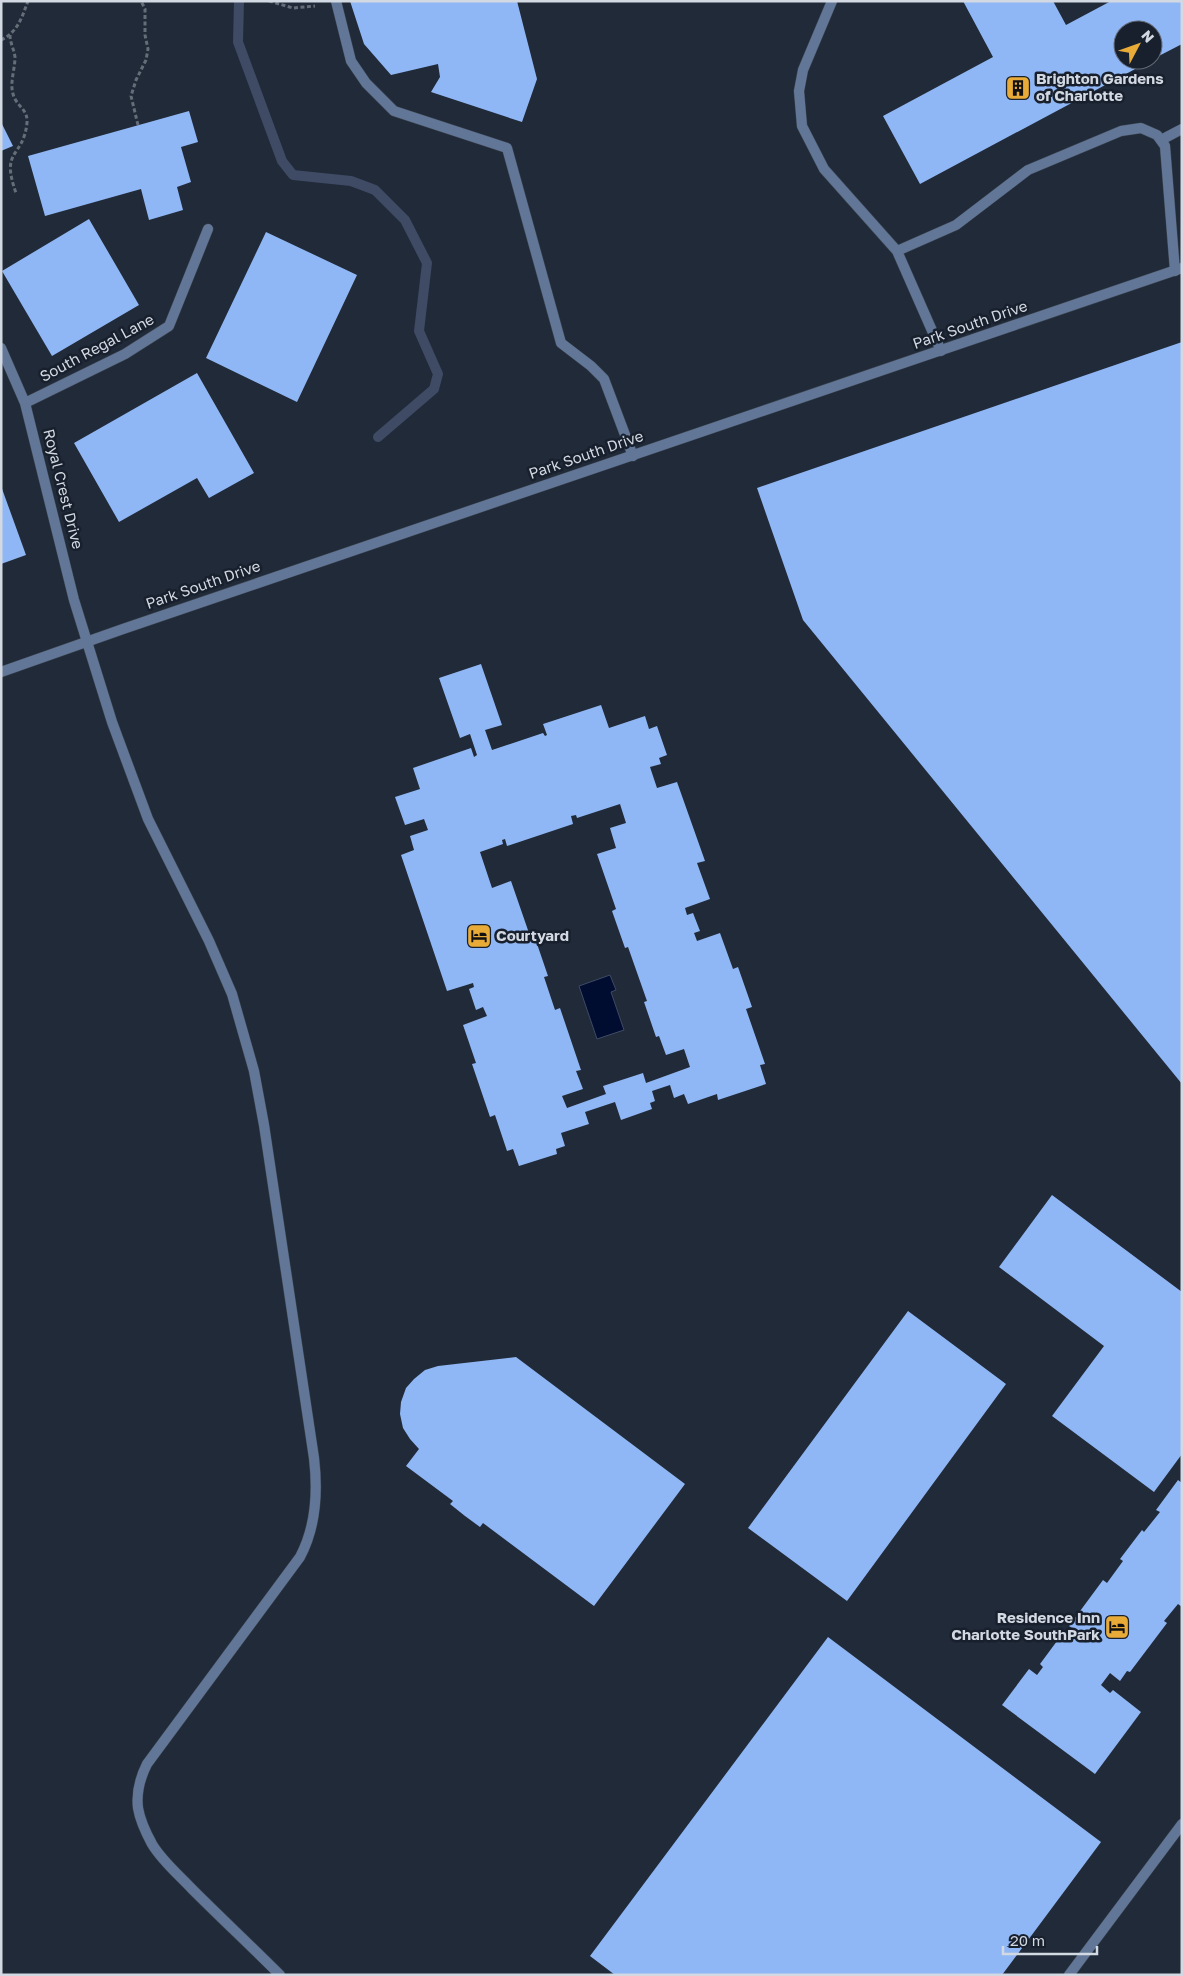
<svg xmlns="http://www.w3.org/2000/svg" width="1183" height="1976" font-family="'Golos Text',sans-serif">
  <style>
    .water { fill: #000d30; stroke: #3f4a65 }
    .lines { fill: none; stroke-linecap: round; stroke-linejoin: round }
    .stream { stroke: #3f4a65; stroke-width: 10 }
    .building { fill: #90b7f5; fill-rule: evenodd }
    .service-casing { stroke: #3d4653; stroke-width: 11 }
    .minor-casing { stroke: #3d4653; stroke-width: 11 }
    .tertiary-casing { stroke: #3d4653; stroke-width: 11 }
    .path { stroke: #656d79; stroke-width: 3; stroke-dasharray: 4 2.5; stroke-linecap: butt }
    .service { stroke: #627797; stroke-width: 10 }
    .minor { stroke: #627797; stroke-width: 10 }
    .tertiary { stroke: #627797; stroke-width: 10 }
    .labels { text-anchor: middle; stroke-width: 5; stroke-linejoin: round; paint-order: stroke }
    .poi-label { font-size: 15px; font-weight: bold; fill: #d3d9e2; stroke: #18202e; text-anchor: start }
    .street-label { font-size: 15px; fill: #d3d9e2; stroke: #18202e }
  </style>
  <rect width="100%" height="100%" fill="#212a38"/>
  <!-- water -->
  <path class="water" d="M610 975 616 990 611 992 624 1030 597 1039 579 986Z"/>
  <g class="lines">
    <!-- stream -->
    <path class="stream" d="M239 1 238 42 282 161 293 175 351 181 375 190 405 220 427 263 419 331 438 374 434 389 378 437"/>
  </g>
  <!-- building -->
  <path class="building" d="M350 1H517L537 79 522 122 431 92 440 77 438 64 391 75 364 44Z
    M963 1H1053L1066 25 1111 1H1181L1182 44 1153 59V30H1123V60H1152L920 184 883 116 993 57Z
    M189 111 198 142 181 147 191 182 177 187 183 210 149 220 141 189 45 216 28 156Z
    M1 122 13 146 1 151Z
    M89 219 139 305 52 356 2 271Z
    M266 232 357 275 297 402 206 358Z
    M1182 342V1084L803 620 757 488Z
    M197 373 254 473 209 498 197 478 119 522 74 443Z
    M1 486 26 555 1 564Z
    M481 664 502 725 485 730 492 750 543 733 545 736 547 735 543 724 601 705 609 728 645 716 649 729 657 726 667 755 659 758 661 764 650 767 657 788 677 782 705 861 697 863 710 899 685 908 687 915 693 913 700 931 694 933 697 941 720 933 733 969 738 967 752 1007 746 1009 765 1064 760 1065 766 1084 718 1100 717 1094 688 1104 684 1094 674 1098 670 1085 652 1091 655 1101 650 1103 652 1109 621 1120 615 1102 585 1112 589 1124 561 1133 565 1146 556 1149 557 1154 519 1166 513 1149 507 1151 495 1115 490 1117 472 1064 476 1063 463 1025 487 1016 483 1007 476 1010 469 989 474 987 473 983 447 991 401 855 414 850 410 836 428 830 424 819 405 825 395 797 420 789 413 768 471 748 474 757 477 755 470 734 460 738 439 678ZM620 804 626 823 610 828 616 848 597 854 616 909 612 911 625 948 628 947 647 1001 644 1002 656 1037 659 1036 666 1055 684 1049 690 1067 646 1083 643 1073 603 1086 606 1094 567 1108 562 1096 583 1089 576 1071 581 1070 560 1008 555 1010 544 977 548 976 534 935 530 936 511 881 492 888 480 852 503 844 502 840 505 839 507 846 573 824 571 816 576 815 577 818Z
    M1052 1195 1182 1292V1454L1154 1492 1052 1416 1104 1346 999 1267Z
    M908 1311 1006 1384 847 1601 748 1528Z
    M516 1357 685 1484 594 1606 483 1523 480 1527 465 1516 450 1504 453 1501 406 1466 419 1449 410 1439 403 1428 400 1414 401 1402 406 1388 414 1379 425 1370 438 1366Z
    M1178 1480 1182 1483V1607L1178 1604 1164 1621 1167 1623 1130 1672 1127 1671 1120 1681 1110 1673 1101 1685 1110 1693 1113 1690 1141 1712 1095 1774 1002 1705 1029 1669 1037 1675 1043 1667 1040 1664 1060 1637 1064 1639 1072 1628 1069 1626 1103 1580 1107 1583 1123 1561 1120 1559 1142 1530 1144 1532 1160 1512 1156 1510Z
    M828 1637 1101 1842 1002 1975H615L590 1956Z"/>
  <g class="lines">
    <defs>
      <path id="service" d="M336 1 351 61 366 83 394 111 507 148 561 343 591 366 604 379 633 456
        M832 1 803 70 799 91 802 126 824 169 897 251 941 351
        M1161 140 1182 129
        M897 251 956 225 1028 170 1121 131 1141 128 1157 135 1165 146 1175 271"/>
      <path id="minor" d="M1 348 25 403 74 600 112 722 148 819 209 941 232 994 254 1071 264 1125 314 1458C318 1492 316 1527 300 1557L147 1764C140 1778 136 1792 138 1808 140 1820 146 1833 152 1844 162 1861 179 1875 192 1889 221 1918 251 1946 280 1975
        M25 403 125 354 169 326 208 229
        M1069 1975 1182 1824"/>
      <path id="tertiary" d="M1 672 123 629 1182 268"/>
    </defs>
    <!-- service casing -->
    <use href="#service" class="service-casing"/>
    <!-- minor casing -->
    <use href="#minor" class="minor-casing"/>
    <!-- tertiary casing -->
    <use href="#tertiary" class="tertiary-casing"/>
    <!-- path -->
    <path class="path" d="M269 1 293 8 315 6
      M10 35C10 43 14 49 15 57 15 71 8 86 15 99 20 108 28 111 27 123 23 159 0 148 16 193
      M1 40C18 32 22 17 28 1
      M138 125 131 96 136 80 146 60 148 49 145 35V9L141 1"/>
    <!-- service -->
    <use href="#service" class="service"/>
    <!-- minor -->
    <use href="#minor" class="minor"/>
    <!-- tertiary -->
    <use href="#tertiary" class="tertiary"/>
  </g>
  <!-- icons -->
  <defs>
    <symbol id="building-square" viewBox="-11 -11 22 22"><rect x="-9" y="-9" width="18" height="18" rx="4" fill="#e8ab37" stroke="#18202e"/><path d="M-4-6H4V6H1V3H-1V6H-4ZM-2.5-4.3h1.7v1.8h-1.7ZM.8-4.3h1.7v1.8H.8ZM-2.5-1h1.7V.8h-1.7ZM.8-1h1.7V.8H.8Z" fill="#111"/></symbol>
    <symbol id="hotel-square" viewBox="-11 -11 22 22"><rect x="-9" y="-9" width="18" height="18" rx="4" fill="#e8ab37" stroke="#18202e"/><path d="M-6-4.5h1.5V1H6V5H4.5V3h-9V5H-6ZM-4 0a1.8 1.8 0 1 1 3.6 0ZM.5 0V-2.5h3Q6-2.5 6 0Z" fill="#111"/></symbol>
  </defs>
  <g fill-rule="evenodd">
    <use href="#building-square" x="1004" y="74" width="28" height="28"/>
    <use href="#hotel-square" x="465" y="922" width="28" height="28"/>
    <use href="#hotel-square" x="1103" y="1613" width="28" height="28"/>
  </g>
  <g class="labels">
    <!-- poi labels -->
    <g class="poi-label">
      <text x="1036" y="84">Brighton Gardens<tspan x="1036" dy="17">of Charlotte</tspan></text>
      <text x="496" y="941">Courtyard</text>
      <text x="1100" y="1623" text-anchor="end">Residence Inn<tspan x="1100" dy="17">Charlotte SouthPark</tspan></text>
    </g>
    <!-- street labels -->
    <g class="street-label">
      <text transform="translate(970 325) rotate(-19)" y="5">Park South Drive</text>
      <text transform="translate(97 348) rotate(-28)" y="5">South Regal Lane</text>
      <text transform="translate(586 455) rotate(-19)" y="5">Park South Drive</text>
      <text transform="translate(63 489) rotate(76)" y="5">Royal Crest Drive</text>
      <text transform="translate(203 585) rotate(-19)" y="5">Park South Drive</text>
    </g>
  </g>
  <!-- border -->
  <rect width="1183" height="1976" fill="none" stroke="#d3d9e2" stroke-width="5"/>
  <!-- north arrow -->
  <g transform="translate(1138 45) rotate(49)"><circle r="24" fill="#18202e" stroke="#636a76"/>
  <path d="M0-4L9 19L0 12L-9 19Z" fill="#e8ab37"/>
  <text y="-8" font-size="14" font-weight="bold" text-anchor="middle" fill="#d3d9e2">N</text>
  </g>
  <!-- scale -->
  <path d="M1003 1946v8h94v-8" fill="none" stroke="#d3d9e2" stroke-width="2.5"/>
  <text x="1010" y="1946" font-size="15" fill="#d3d9e2" stroke="#18202e" stroke-width="4" paint-order="stroke">20 m</text>
</svg>
